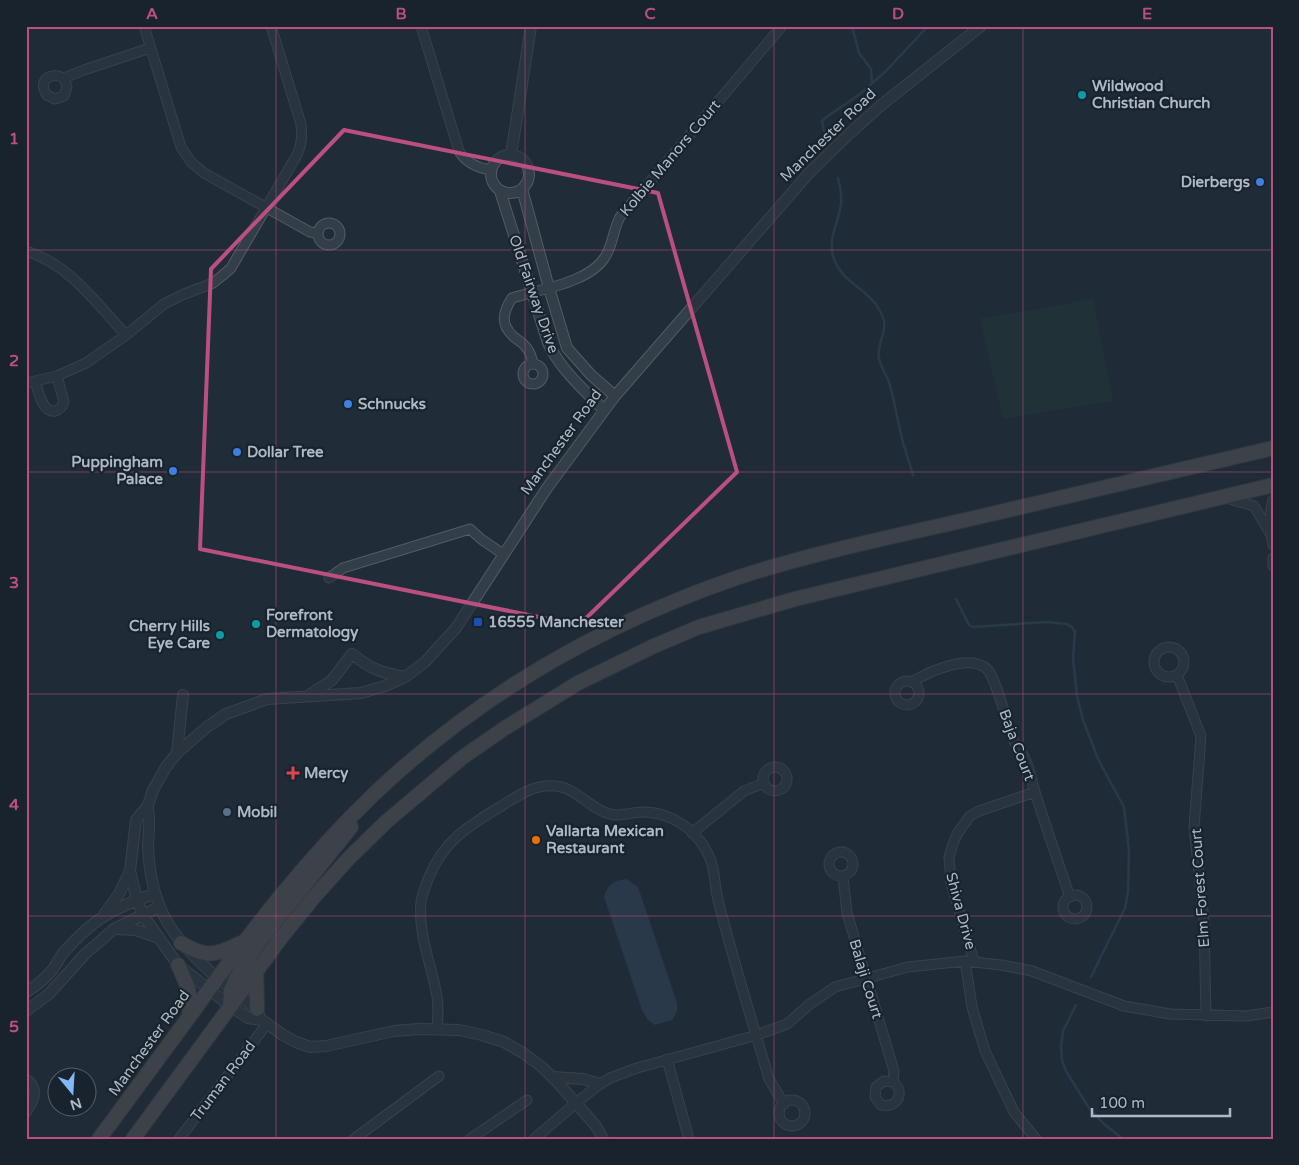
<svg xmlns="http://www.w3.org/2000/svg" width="1299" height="1165" font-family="'Varela Round',sans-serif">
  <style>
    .green { fill: #223839 }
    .water { fill: #33495f }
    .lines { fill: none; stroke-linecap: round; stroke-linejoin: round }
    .stream { stroke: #33495f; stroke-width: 2.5 }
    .minor-casing { stroke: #515c66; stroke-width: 11 }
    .tertiary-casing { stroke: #515c66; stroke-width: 12 }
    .trunk-casing { stroke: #3e4953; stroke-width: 16 }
    .minor { stroke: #343e48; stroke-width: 9 }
    .tertiary { stroke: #343e48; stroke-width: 10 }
    .trunk { stroke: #605e5c; stroke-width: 14 }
    .marked { fill: none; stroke: #bb5080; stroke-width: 4; stroke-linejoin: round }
    .grid { fill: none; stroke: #bb5080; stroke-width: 1; stroke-opacity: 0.55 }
    .culture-dot { fill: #0f9aa8; stroke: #19232d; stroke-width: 2 }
    .shop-dot { fill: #3f7fe0; stroke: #19232d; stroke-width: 2 }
    .transit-dot { fill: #1a4fb4; stroke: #19232d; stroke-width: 2 }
    .health-dot { fill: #e0444e; stroke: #19232d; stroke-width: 2 }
    .service-dot { fill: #5c6f8a; stroke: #19232d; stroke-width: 2 }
    .food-dot { fill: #e8710a; stroke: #19232d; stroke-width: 2 }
    .labels { text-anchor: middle; stroke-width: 4.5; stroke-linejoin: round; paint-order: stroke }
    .poi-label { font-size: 15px; font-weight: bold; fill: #aeb9c5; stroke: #19232d; text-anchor: start }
    .street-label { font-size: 15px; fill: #aeb9c5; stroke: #19232d }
    .neatline { fill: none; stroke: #bb5080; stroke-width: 2 }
    .grid-label { font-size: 16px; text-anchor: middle; font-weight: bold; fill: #bb5080 }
  </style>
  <rect width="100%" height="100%" fill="#202c38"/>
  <!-- green -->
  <path class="green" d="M1093 299 1113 401 1003 419 980 319Z"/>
  <!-- water -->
  <path class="water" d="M626 879 638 887 677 1003V1011L672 1020 655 1025 648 1020 642 1010 604 897C608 884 613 881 626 879Z"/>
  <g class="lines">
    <!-- stream -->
    <path class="stream" d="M852 26 859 53 871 69 872 82
      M824 131 822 121 825 118 860 94 886 71 928 26
      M838 178C840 186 842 195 841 204 839 222 828 237 833 256 842 287 875 288 884 321 887 333 876 345 879 358 880 366 886 374 889 382 894 399 897 417 901 434 904 448 909 461 913 475
      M956 599 969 625 973 627 1046 622 1067 624 1072 627 1075 632 1073 658 1077 696 1083 720 1099 761 1124 807 1129 851 1128 892 1125 908 1091 977
      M1076 1005 1063 1031 1061 1046 1062 1060 1066 1071 1089 1108 1104 1124 1123 1139"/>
    <defs>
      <path id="minor" d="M144 26 181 147 191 162 204 173 310 232 317 233
        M421 26 459 151C466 163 478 168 491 170
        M64 78 67 87 64 96 55 99 47 95C37 81 50 71 64 78L84 70 150 48
        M318 234a11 11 0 1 1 22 0a11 11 0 1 1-22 0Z
        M26 251C68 263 97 304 126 335
        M523 374a10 10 0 1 1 20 0a10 10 0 1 1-20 0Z
        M533 364C532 358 530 351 525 346 522 342 517 340 513 336 500 324 503 312 512 298 540 289 589 283 605 257 613 245 613 230 620 217L782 26
        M35 381C38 390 42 413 55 411 60 410 62 407 64 402L57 376
        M26 383 57 376 86 363 126 335 164 304 182 295 213 283 223 275 231 268 297 155C302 144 302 136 301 124L271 26
        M1226 498 1254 506 1270 533
        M1273 500C1269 515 1269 530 1273 545
        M1273 558V566
        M329 578 343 568 470 529 481 539 503 554
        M1154 662a15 15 0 1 1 30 0a15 15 0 1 1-30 0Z
        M1177 675 1201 736 1194 827 1204 921 1206 1016
        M895 693a12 12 0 1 1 24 0a12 12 0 1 1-24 0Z
        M912 682C928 672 970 653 987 669 996 678 1007 723 1012 737 1015 745 1022 751 1025 759 1030 769 1032 782 1035 792 1046 827 1058 862 1070 897
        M763 779a12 12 0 1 1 24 0a12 12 0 1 1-24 0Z
        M692 833 744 791 764 783
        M829 864a12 12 0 1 1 24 0a12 12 0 1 1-24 0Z
        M843 876 847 913 894 1071 893 1082C906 1092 897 1109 881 1105L875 1097 876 1087 884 1081 893 1082
        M1063 907a12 12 0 1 1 24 0a12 12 0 1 1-24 0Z
        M965 961 972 1007 985 1051 1014 1112 1036 1139
        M974 961 951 883 949 857 953 844 957 834 970 816 979 811 1035 792
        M437 1029C438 1016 439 1003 436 991 430 961 418 933 421 902 422 894 426 885 429 877 444 840 470 825 503 805 519 795 535 784 555 786 574 787 587 805 604 812 617 818 628 813 641 812 663 811 687 823 700 841 718 865 712 878 719 904 734 963 752 1021 769 1079L784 1104
        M667 1059 689 1139
        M26 1079C40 1088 34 1102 26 1112
        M779 1113a13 13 0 1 1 26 0a13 13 0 1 1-26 0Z
        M179 1139 267 1024
        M354 1139 439 1076
        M470 1139 527 1100
        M534 1139 576 1103 600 1084 610 1078 637 1068 757 1035 787 1024 810 1004 835 987 908 967 965 961 1001 965 1032 971 1124 1006 1170 1014 1246 1016 1273 1012"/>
      <path id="tertiary" d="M511 155 531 26
        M491 174a19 19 0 1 1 38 0a19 19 0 1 1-38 0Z
        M522 189 549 288 567 348 591 375 615 396
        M500 191 548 343C561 370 583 389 604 410
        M308 696 332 680 352 654C373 670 379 672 405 677
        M177 753 183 695
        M148 805C148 813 150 820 149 828 149 834 148 841 148 847 151 909 171 937 216 977 225 985 255 1005 259 1014
        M105 913 119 894 130 871
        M117 929 136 930 159 938
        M26 992C36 986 46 978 53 969 57 964 59 957 64 952 93 919 113 908 154 894
        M26 1011 49 994 85 954 114 929 159 907
        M552 1077 583 1079 600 1084
        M603 1139 596 1126 559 1084 542 1067 523 1053 504 1042 482 1035 459 1030 419 1029 394 1031 326 1046 310 1047 296 1042 283 1035 262 1020 248 1018 230 1006 178 965 143 915 137 900 130 871 136 820 148 805 153 790 166 767 177 753 207 727 226 714 267 699 361 693 385 686 405 677 425 662 456 628 547 488 615 396 809 173 849 134 880 106 981 26"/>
      <path id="trunk" d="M181 943C206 958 215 956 241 943
        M178 965C188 986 192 994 189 1017
        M256 970 257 1009
        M230 1006 231 990 242 967 262 938 351 827
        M99 1139C130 1097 161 1055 192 1013 248 935 305 860 374 794 478 695 604 623 739 577 816 552 896 536 974 518 1074 495 1173 471 1273 448
        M133 1139 280 939 314 897 349 858 387 821 463 757 505 728 578 683 654 646 699 627 795 599 1273 485"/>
    </defs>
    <!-- minor casing -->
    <use href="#minor" class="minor-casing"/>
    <!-- tertiary casing -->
    <use href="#tertiary" class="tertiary-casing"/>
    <!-- trunk casing -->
    <use href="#trunk" class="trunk-casing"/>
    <!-- minor -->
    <use href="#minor" class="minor"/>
    <!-- tertiary -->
    <use href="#tertiary" class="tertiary"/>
    <!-- trunk -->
    <use href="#trunk" class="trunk"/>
  </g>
  <!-- marked area -->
  <path d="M0 0H1299V1165H0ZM344 130 658 193 737 472 579 625 200 549 211 269Z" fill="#202c38" fill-opacity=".55" fill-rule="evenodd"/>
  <path class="marked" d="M344 130 658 193 737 472 579 625 200 549 211 269Z"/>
  <!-- grid -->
  <path class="grid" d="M276 26V1139M525 26V1139M774 26V1139M1023 26V1139M26 250H1273M26 472H1273M26 694H1273M26 916H1273"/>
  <!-- markers -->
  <g class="culture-dot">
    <circle cx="1082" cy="95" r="5"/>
    <circle cx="256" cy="624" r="5"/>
    <circle cx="220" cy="635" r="5"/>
  </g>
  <g class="shop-dot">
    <circle cx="1260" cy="182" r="5"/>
    <circle cx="348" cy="404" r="5"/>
    <circle cx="237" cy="452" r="5"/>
    <circle cx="173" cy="471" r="5"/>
  </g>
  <rect class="transit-dot" x="473" y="617" width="10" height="10" rx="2.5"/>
  <path class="health-dot" d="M290.5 765.5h5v5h5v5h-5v5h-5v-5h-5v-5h5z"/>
  <circle class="service-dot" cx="227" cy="812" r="5"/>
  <circle class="food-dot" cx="536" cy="840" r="5"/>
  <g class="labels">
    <!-- poi labels -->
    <g class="poi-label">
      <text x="1092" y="91">Wildwood<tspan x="1092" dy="17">Christian Church</tspan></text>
      <text x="1250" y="187" text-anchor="end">Dierbergs</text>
      <text x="358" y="409">Schnucks</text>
      <text x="247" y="457">Dollar Tree</text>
      <text x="163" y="467" text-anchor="end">Puppingham<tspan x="163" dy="17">Palace</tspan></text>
      <text x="266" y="620">Forefront<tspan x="266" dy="17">Dermatology</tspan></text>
      <text x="488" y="627">16555 Manchester</text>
      <text x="210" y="631" text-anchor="end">Cherry Hills<tspan x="210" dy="17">Eye Care</tspan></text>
      <text x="304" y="778">Mercy</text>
      <text x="237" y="817">Mobil</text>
      <text x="546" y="836">Vallarta Mexican<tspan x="546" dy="17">Restaurant</tspan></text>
    </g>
    <!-- street labels -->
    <g class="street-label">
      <text transform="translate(828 135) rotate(-44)" y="5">Manchester Road</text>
      <text transform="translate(670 158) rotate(-50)" y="5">Kolbie Manors Court</text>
      <text transform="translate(534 294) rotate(71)" y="5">Old Fairway Drive</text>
      <text transform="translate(561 442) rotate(-54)" y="5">Manchester Road</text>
      <text transform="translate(1017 745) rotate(69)" y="5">Baja Court</text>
      <text transform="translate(1200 888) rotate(-94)" y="5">Elm Forest Court</text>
      <text transform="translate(961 911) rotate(75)" y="5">Shiva Drive</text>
      <text transform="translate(866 979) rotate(73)" y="5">Balaji Court</text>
      <text transform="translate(149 1043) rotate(-54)" y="5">Manchester Road</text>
      <text transform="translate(223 1081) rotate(-53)" y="5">Truman Road</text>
    </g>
  </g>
  <!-- border -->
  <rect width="1299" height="1165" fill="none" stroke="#19232d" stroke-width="55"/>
  <!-- north arrow -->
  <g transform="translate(72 1092) rotate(162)"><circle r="24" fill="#19232d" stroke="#555f6a"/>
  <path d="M0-4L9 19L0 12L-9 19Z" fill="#80b8f8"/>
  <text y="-8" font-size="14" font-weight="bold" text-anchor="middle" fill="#aeb9c5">N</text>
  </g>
  <!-- scale -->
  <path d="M1092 1108v8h138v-8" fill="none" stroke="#aeb9c5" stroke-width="2.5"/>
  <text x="1099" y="1108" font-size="15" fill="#aeb9c5" stroke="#19232d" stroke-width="4" paint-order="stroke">100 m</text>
  <rect x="28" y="28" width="1244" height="1110" class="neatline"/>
  <g class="grid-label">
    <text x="152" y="19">A</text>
    <text x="401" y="19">B</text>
    <text x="650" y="19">C</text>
    <text x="898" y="19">D</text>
    <text x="1147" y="19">E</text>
    <text x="14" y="144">1</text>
    <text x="14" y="366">2</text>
    <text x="14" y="588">3</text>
    <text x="14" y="810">4</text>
    <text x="14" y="1032">5</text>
  </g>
</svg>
